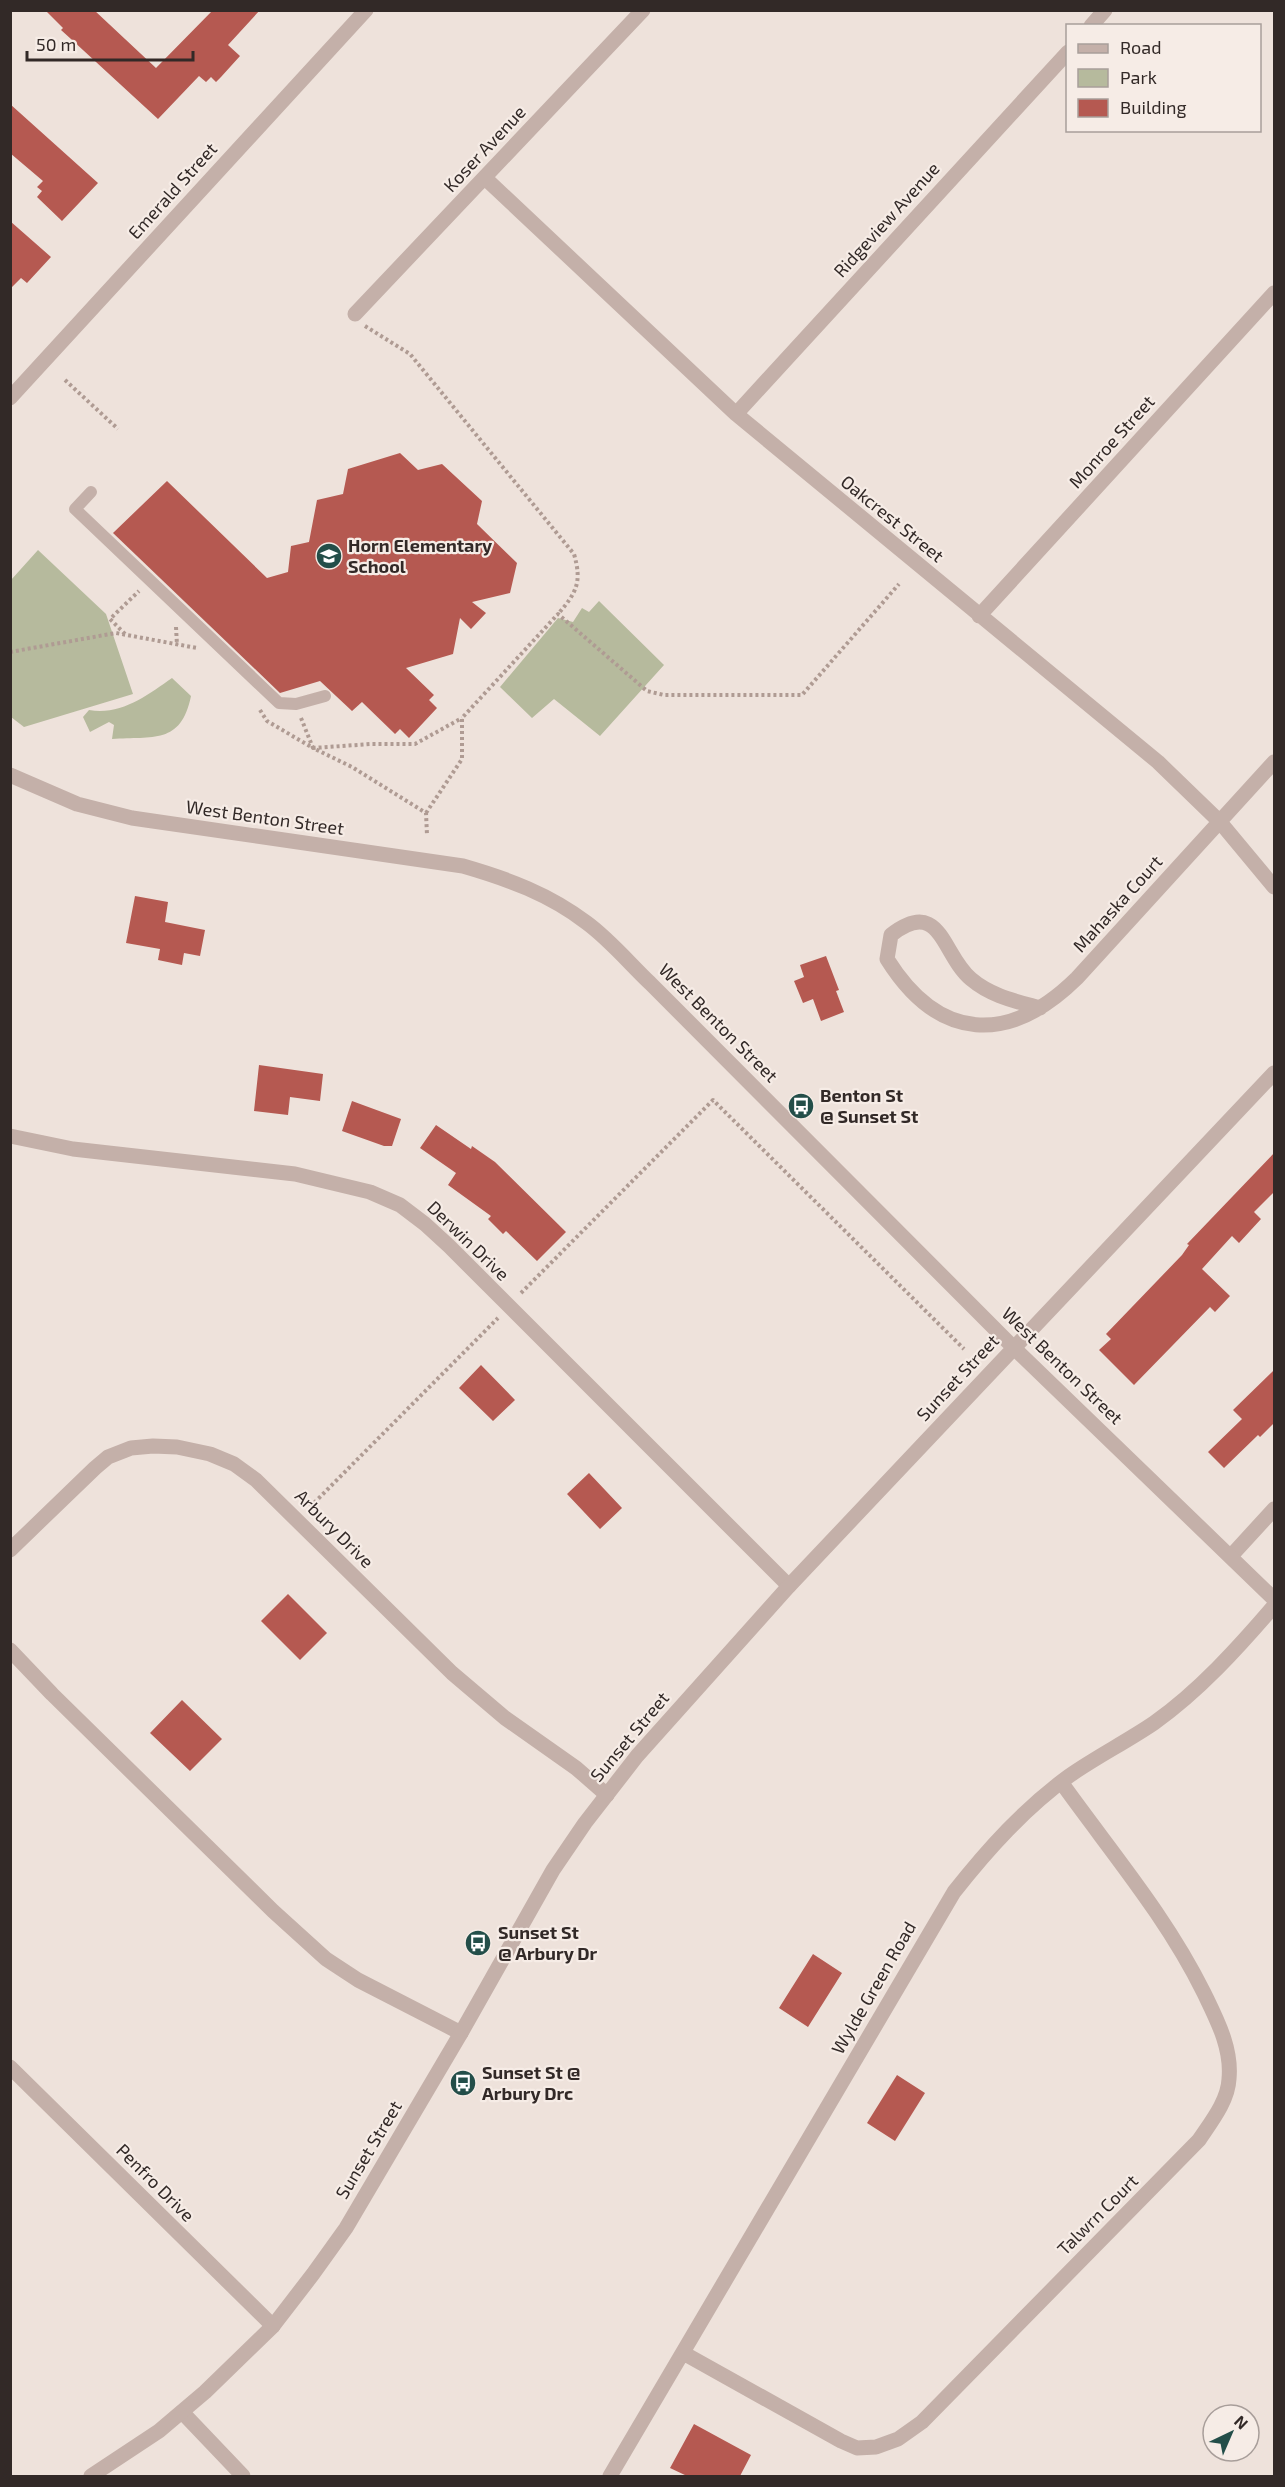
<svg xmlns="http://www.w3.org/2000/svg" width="1285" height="2487" font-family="'Exo 2',sans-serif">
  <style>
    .green { fill: #b6ba9d }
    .building { fill: #b55951 }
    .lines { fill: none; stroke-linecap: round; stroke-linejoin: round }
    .path { stroke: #af9b93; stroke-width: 4; stroke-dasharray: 3 3; stroke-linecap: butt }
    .service { stroke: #c4b0a9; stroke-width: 12 }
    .minor { stroke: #c4b0a9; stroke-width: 15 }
    .tertiary { stroke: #c4b0a9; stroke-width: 15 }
    .labels { text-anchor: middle; stroke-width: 4.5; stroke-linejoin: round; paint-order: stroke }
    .street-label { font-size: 18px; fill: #322927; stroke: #f6ece6 }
    .poi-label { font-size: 18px; font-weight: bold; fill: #322927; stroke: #f6ece6; text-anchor: start }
  </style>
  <rect width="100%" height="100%" fill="#eee2db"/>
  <!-- green -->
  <path class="green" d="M38 550 106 614 133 694 24 727 11 717V580Z
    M599 601 664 665 600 736 554 699 532 718 500 687 558 618 573 622 582 608 589 612Z
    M172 678 191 696C181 745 153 736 112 739L114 725 109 722 90 732 83 717 89 710C120 716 148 695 172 678Z"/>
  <!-- building -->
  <path class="building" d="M45 10H94L156 68 213 10H260L228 45 240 56 221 77 216 82 211 77 206 82 199 76 158 119 71 39 61 30 63 28Z
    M10 104 98 183 62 221 37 197 42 191 37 187 43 181 10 153Z
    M10 221 51 257 27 283 21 278 10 289Z
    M400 453 418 470 442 464 482 501 477 524 517 563 510 593 472 602 486 613 471 629 460 618 453 654 406 668 434 695 429 700 437 708 409 738 400 729 395 734 362 702 352 711 320 681 280 693 113 533 167 481 267 578 288 572 291 546 309 542 317 500 343 494 348 469Z
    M135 896 168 902 165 922 205 930 200 956 184 953 182 965 158 960 160 949 126 943Z
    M826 956 839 990 836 991 844 1012 821 1021 813 999 803 1003 794 981 804 977 800 965Z
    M259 1065 323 1074 320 1101 290 1097 288 1115 254 1111Z
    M352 1101 401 1119 392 1146H384L342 1131Z
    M436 1125 471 1149 472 1146 495 1162 566 1232 537 1261 506 1231 503 1234 488 1219 491 1216 448 1185 456 1173 420 1148Z
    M1275 1152V1191L1254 1212 1261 1219 1239 1243 1232 1236 1202 1269 1230 1296 1215 1312 1210 1307 1134 1385 1099 1350 1111 1339 1106 1334 1182 1255 1189 1245 1187 1244Z
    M481 1365 515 1400 493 1421 459 1388Z
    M1275 1369V1422L1260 1437 1258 1435 1224 1468 1208 1452 1242 1419 1233 1410Z
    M589 1473 622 1508 600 1529 567 1494Z
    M288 1594 327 1633 300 1660 261 1621Z
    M182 1700 222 1739 190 1771 150 1733Z
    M813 1954 842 1973 808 2027 779 2008Z
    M897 2075 925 2093 895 2141 867 2123Z
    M694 2424 751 2455 740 2476H687L670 2468Z"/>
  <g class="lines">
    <!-- path -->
    <path class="path" d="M365 326 410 354 574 554C582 582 577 592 558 614
      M65 380 118 429
      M176 627 177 645
      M125 634 110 619 139 591
      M10 652 116 633 197 648
      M260 710 267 721 313 748 371 744H415L462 718
      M301 718 313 748 352 767 426 813 427 835
      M426 813 462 759V718L558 614 647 691 664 695H802L899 584
      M521 1293 713 1100 964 1349
      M310 1507 498 1318"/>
    <!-- service -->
    <path class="service" d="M91 492 75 509 279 703 296 704 325 696"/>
    <!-- minor -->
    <path class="minor" d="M1091 26 1105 10
      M485 178 736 414 1158 762 1220 822 1274 887
      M355 314 643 10
      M10 398 366 10
      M736 414 1068 52
      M979 616 1274 293
      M1040 1008C1015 1001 991 996 971 979 942 955 941 896 891 935L887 959C939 1042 1009 1045 1077 978L1274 762
      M10 1136 73 1149 295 1174 370 1192 400 1205 425 1224 449 1246 789 1586
      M10 1550 95 1468 108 1457 131 1448 153 1446 177 1447 210 1454 234 1464 256 1480 452 1673 505 1718 576 1768 607 1795
      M1231 1556 1274 1509
      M10 1650 52 1694 273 1911 326 1959 358 1980 461 2033
      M10 2067 273 2326
      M685 2354 841 2441 857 2448 876 2447 898 2439 922 2422 1199 2140C1211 2122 1228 2101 1229 2079 1232 2048 1217 2020 1204 1993 1166 1916 1111 1852 1061 1782
      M182 2412 243 2476
      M610 2476 954 1892C988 1849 1024 1809 1069 1776 1096 1757 1126 1742 1154 1723 1199 1691 1238 1648 1274 1606"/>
    <!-- tertiary -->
    <path class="tertiary" d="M10 775 77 804 132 818 463 866C508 879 549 894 587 923 610 940 630 964 650 983L1013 1347 1274 1599
      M91 2476 159 2431 205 2392 273 2326 313 2274 346 2228 461 2033 553 1870 585 1823 637 1756 789 1586 1274 1073"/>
  </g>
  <!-- icons -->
  <defs>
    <symbol id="school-disc" viewBox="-11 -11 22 22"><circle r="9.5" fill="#234e49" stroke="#f6ece6"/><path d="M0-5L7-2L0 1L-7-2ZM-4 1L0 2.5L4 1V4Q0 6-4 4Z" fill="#fff"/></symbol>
    <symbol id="bus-disc" viewBox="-11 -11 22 22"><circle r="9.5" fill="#234e49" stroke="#f6ece6"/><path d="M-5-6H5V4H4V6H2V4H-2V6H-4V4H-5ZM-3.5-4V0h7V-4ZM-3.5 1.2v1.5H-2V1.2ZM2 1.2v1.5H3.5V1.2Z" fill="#fff"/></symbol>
  </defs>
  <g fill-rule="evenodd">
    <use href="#school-disc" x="314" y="541" width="30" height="30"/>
    <use href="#bus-disc" x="786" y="1091" width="30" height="30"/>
    <use href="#bus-disc" x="463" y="1928" width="30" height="30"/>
    <use href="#bus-disc" x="448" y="2068" width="30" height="30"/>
  </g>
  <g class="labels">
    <!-- street labels -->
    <g class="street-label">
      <text transform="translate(485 149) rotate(-47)" y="6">Koser Avenue</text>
      <text transform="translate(173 191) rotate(-48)" y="6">Emerald Street</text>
      <text transform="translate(887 220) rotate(-48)" y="6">Ridgeview Avenue</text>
      <text transform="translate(1112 442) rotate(-48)" y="6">Monroe Street</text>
      <text transform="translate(892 519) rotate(39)" y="6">Oakcrest Street</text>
      <text transform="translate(265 818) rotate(8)" y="6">West Benton Street</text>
      <text transform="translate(1118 904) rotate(-48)" y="6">Mahaska Court</text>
      <text transform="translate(718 1023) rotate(45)" y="6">West Benton Street</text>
      <text transform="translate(468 1241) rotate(44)" y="6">Derwin Drive</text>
      <text transform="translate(1062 1366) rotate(44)" y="6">West Benton Street</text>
      <text transform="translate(958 1378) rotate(-47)" y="6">Sunset Street</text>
      <text transform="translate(334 1529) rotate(45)" y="6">Arbury Drive</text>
      <text transform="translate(630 1737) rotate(-50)" y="6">Sunset Street</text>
      <text transform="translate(874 1988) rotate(-60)" y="6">Wylde Green Road</text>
      <text transform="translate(369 2150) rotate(-59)" y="6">Sunset Street</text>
      <text transform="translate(155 2183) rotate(45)" y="6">Penfro Drive</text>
      <text transform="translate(1098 2215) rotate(-45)" y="6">Talwrn Court</text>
    </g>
    <!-- poi labels -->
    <g class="poi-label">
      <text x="348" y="552">Horn Elementary<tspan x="348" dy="21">School</tspan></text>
      <text x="820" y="1102">Benton St<tspan x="820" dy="21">@ Sunset St</tspan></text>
      <text x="498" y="1939">Sunset St<tspan x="498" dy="21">@ Arbury Dr</tspan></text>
      <text x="482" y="2079">Sunset St @<tspan x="482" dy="21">Arbury Drc</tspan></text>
    </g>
  </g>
  <!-- border -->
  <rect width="1285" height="2487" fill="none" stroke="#322927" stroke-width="24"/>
  <!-- legend -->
  <rect x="1066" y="24" width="195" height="108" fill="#f6ece6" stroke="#a89e9a" stroke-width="1.5"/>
  <rect x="1078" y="44" width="30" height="9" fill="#c4b0a9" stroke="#a89e9a" stroke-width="1.5"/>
  <text x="1120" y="54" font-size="18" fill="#322927">Road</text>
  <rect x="1078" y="69" width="30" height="18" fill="#b6ba9d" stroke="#a89e9a" stroke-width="1.5"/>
  <text x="1120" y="84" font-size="18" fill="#322927">Park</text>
  <rect x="1078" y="99" width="30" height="18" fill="#b55951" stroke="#a89e9a" stroke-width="1.5"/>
  <text x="1120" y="114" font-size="18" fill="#322927">Building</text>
  <!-- north arrow -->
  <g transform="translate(1231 2433) rotate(44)"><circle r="28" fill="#f6ece6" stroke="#a89e9a" stroke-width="1.5"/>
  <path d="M0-4.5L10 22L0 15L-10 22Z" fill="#234e49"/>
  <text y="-9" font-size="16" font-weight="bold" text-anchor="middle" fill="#322927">N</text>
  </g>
  <!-- scale -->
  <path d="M27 51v9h166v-9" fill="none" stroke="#322927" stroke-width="3"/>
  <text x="36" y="51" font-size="18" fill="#322927" stroke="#f6ece6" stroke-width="4.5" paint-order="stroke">50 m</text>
</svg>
